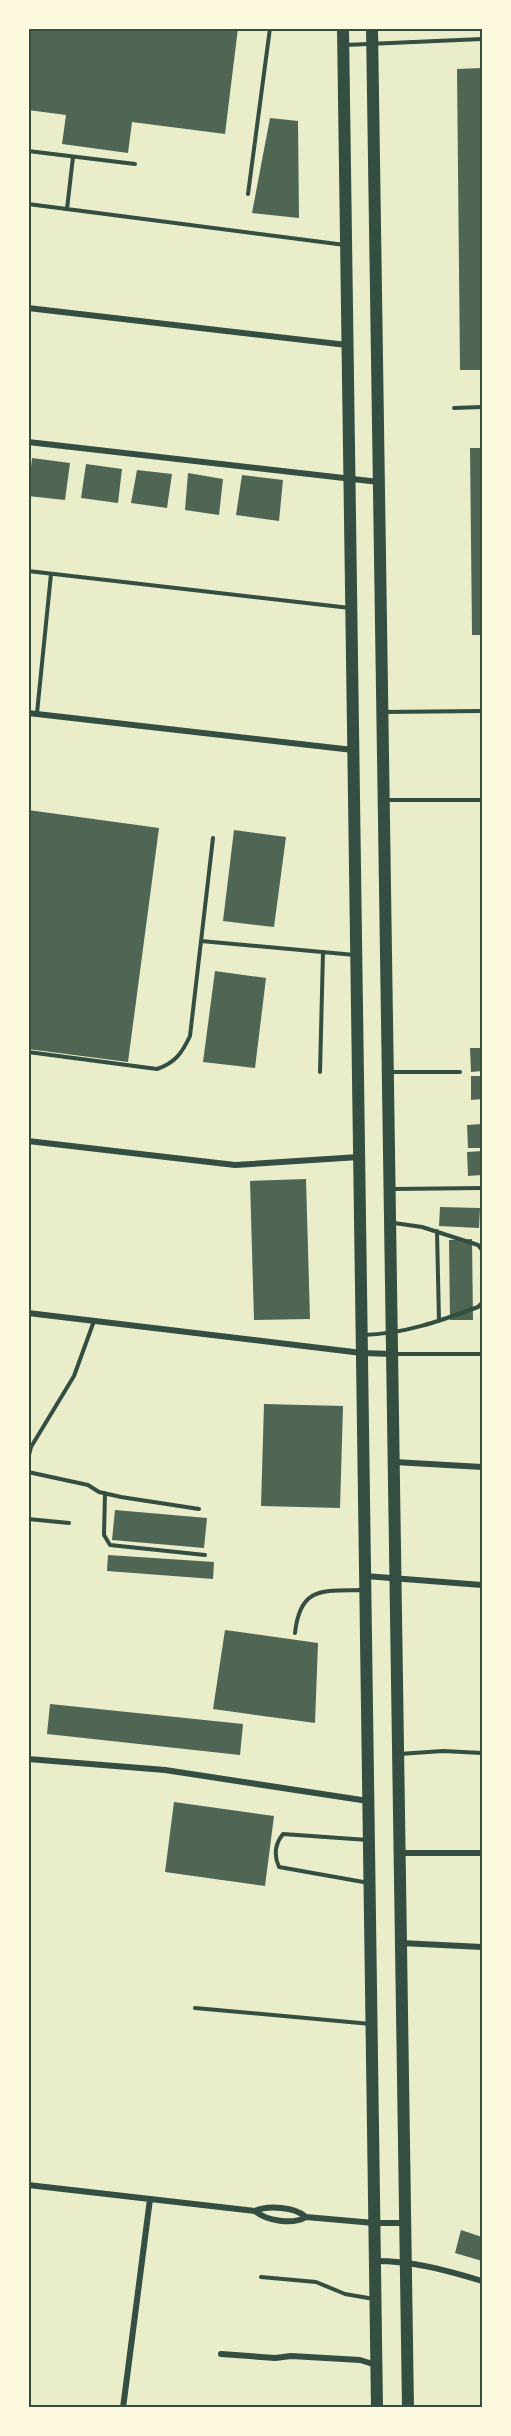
<svg xmlns="http://www.w3.org/2000/svg" width="511" height="2436" font-family="'DejaVu Sans',sans-serif">
  <style>
    .building { fill: #4f6655 }
    .lines { fill: none; stroke-linecap: round; stroke-linejoin: round }
    .service { stroke: #344e41; stroke-width: 4 }
    .minor { stroke: #344e41; stroke-width: 6 }
    .primary { stroke: #344e41; stroke-width: 12 }
    .neatline { fill: none; stroke: #344e41; stroke-width: 2 }
  </style>
  <rect width="100%" height="100%" fill="#e9edc9"/>
  <!-- building -->
  <path class="building" d="M28 28H238L225 134 132 122 128 153 62 144 66 115 28 110Z
    M482 68V370H460L457 69Z
    M270 118 298 121 299 218 252 213Z
    M470 448H482V635H472Z
    M32 458 70 463 65 500 28 496Z
    M86 464 122 469 118 503 81 498Z
    M137 470 172 474 167 508 131 503Z
    M188 473 223 479 219 515 185 510Z
    M242 475 283 480 279 521 236 515Z
    M28 810 159 828 128 1062 28 1049Z
    M234 830 286 837 274 927 223 921Z
    M215 971 266 978 255 1068 203 1062Z
    M470 1048H482V1071L471 1072Z
    M471 1076H482V1099L471 1100Z
    M482 1124V1148H468L467 1125Z
    M482 1151V1175L468 1176 467 1152Z
    M306 1179 310 1319 254 1320 250 1181Z
    M440 1207 480 1208 479 1228 439 1226Z
    M472 1239 473 1320H450L449 1240Z
    M264 1404 343 1406 340 1508 261 1506Z
    M115 1510 207 1518 204 1548 112 1540Z
    M108 1555 214 1562 213 1579 107 1571Z
    M225 1630 318 1643 315 1723 213 1709Z
    M50 1704 243 1724 240 1755 47 1734Z
    M174 1802 274 1816 265 1886 165 1872Z
    M461 2230 482 2237V2261L455 2253Z"/>
  <g class="lines">
    <!-- service -->
    <path class="service" d="M345 45 482 39
      M28 151 135 164
      M248 194 270 28
      M28 204 345 245
      M67 209 73 157
      M454 408 482 407
      M28 571 350 608
      M383 712 482 711
      M37 713 51 574
      M385 800H482
      M201 941 355 955
      M28 1052 157 1069C175 1063 182 1053 190 1036L213 838
      M320 1072 323 952
      M389 1072H460
      M393 1189 482 1188
      M394 1223 422 1227 478 1245 482 1250
      M437 1231 439 1321
      M363 1335C404 1334 440 1321 478 1307L482 1303
      M393 1354H482
      M28 1459 31 1447 74 1376 94 1321
      M28 1472 88 1485 99 1492 121 1497 199 1509
      M105 1493 104 1535 110 1545 205 1555
      M28 1519 69 1523
      M295 1633C300 1585 324 1591 364 1590
      M399 1754 443 1751 482 1753
      M368 1840 283 1834C275 1844 274 1856 279 1867L369 1883
      M195 2008 371 2024
      M261 2277 316 2282 345 2294 374 2299"/>
    <!-- minor -->
    <path class="minor" d="M28 308 347 345
      M28 442 379 482
      M28 713 353 750
      M28 1141 235 1165 359 1157
      M28 1313 362 1353 392 1354
      M394 1462 482 1467
      M365 1576 482 1585
      M28 1759 165 1770 368 1801
      M400 1853H482
      M401 1943 482 1947
      M28 2185 255 2211C268 2205 295 2207 306 2217
      M255 2211C266 2221 293 2225 306 2217L374 2223H405
      M375 2261C413 2261 446 2270 482 2281
      M221 2354 275 2358 291 2356 360 2360 376 2365
      M123 2408 150 2199"/>
    <!-- primary -->
    <path class="primary" d="M343 28 377 2408
      M372 28 408 2408"/>
  </g>
  <!-- border -->
  <rect width="511" height="2436" fill="none" stroke="#fefae0" stroke-width="60"/>
  <rect x="30" y="30" width="451" height="2376" class="neatline"/>
</svg>
